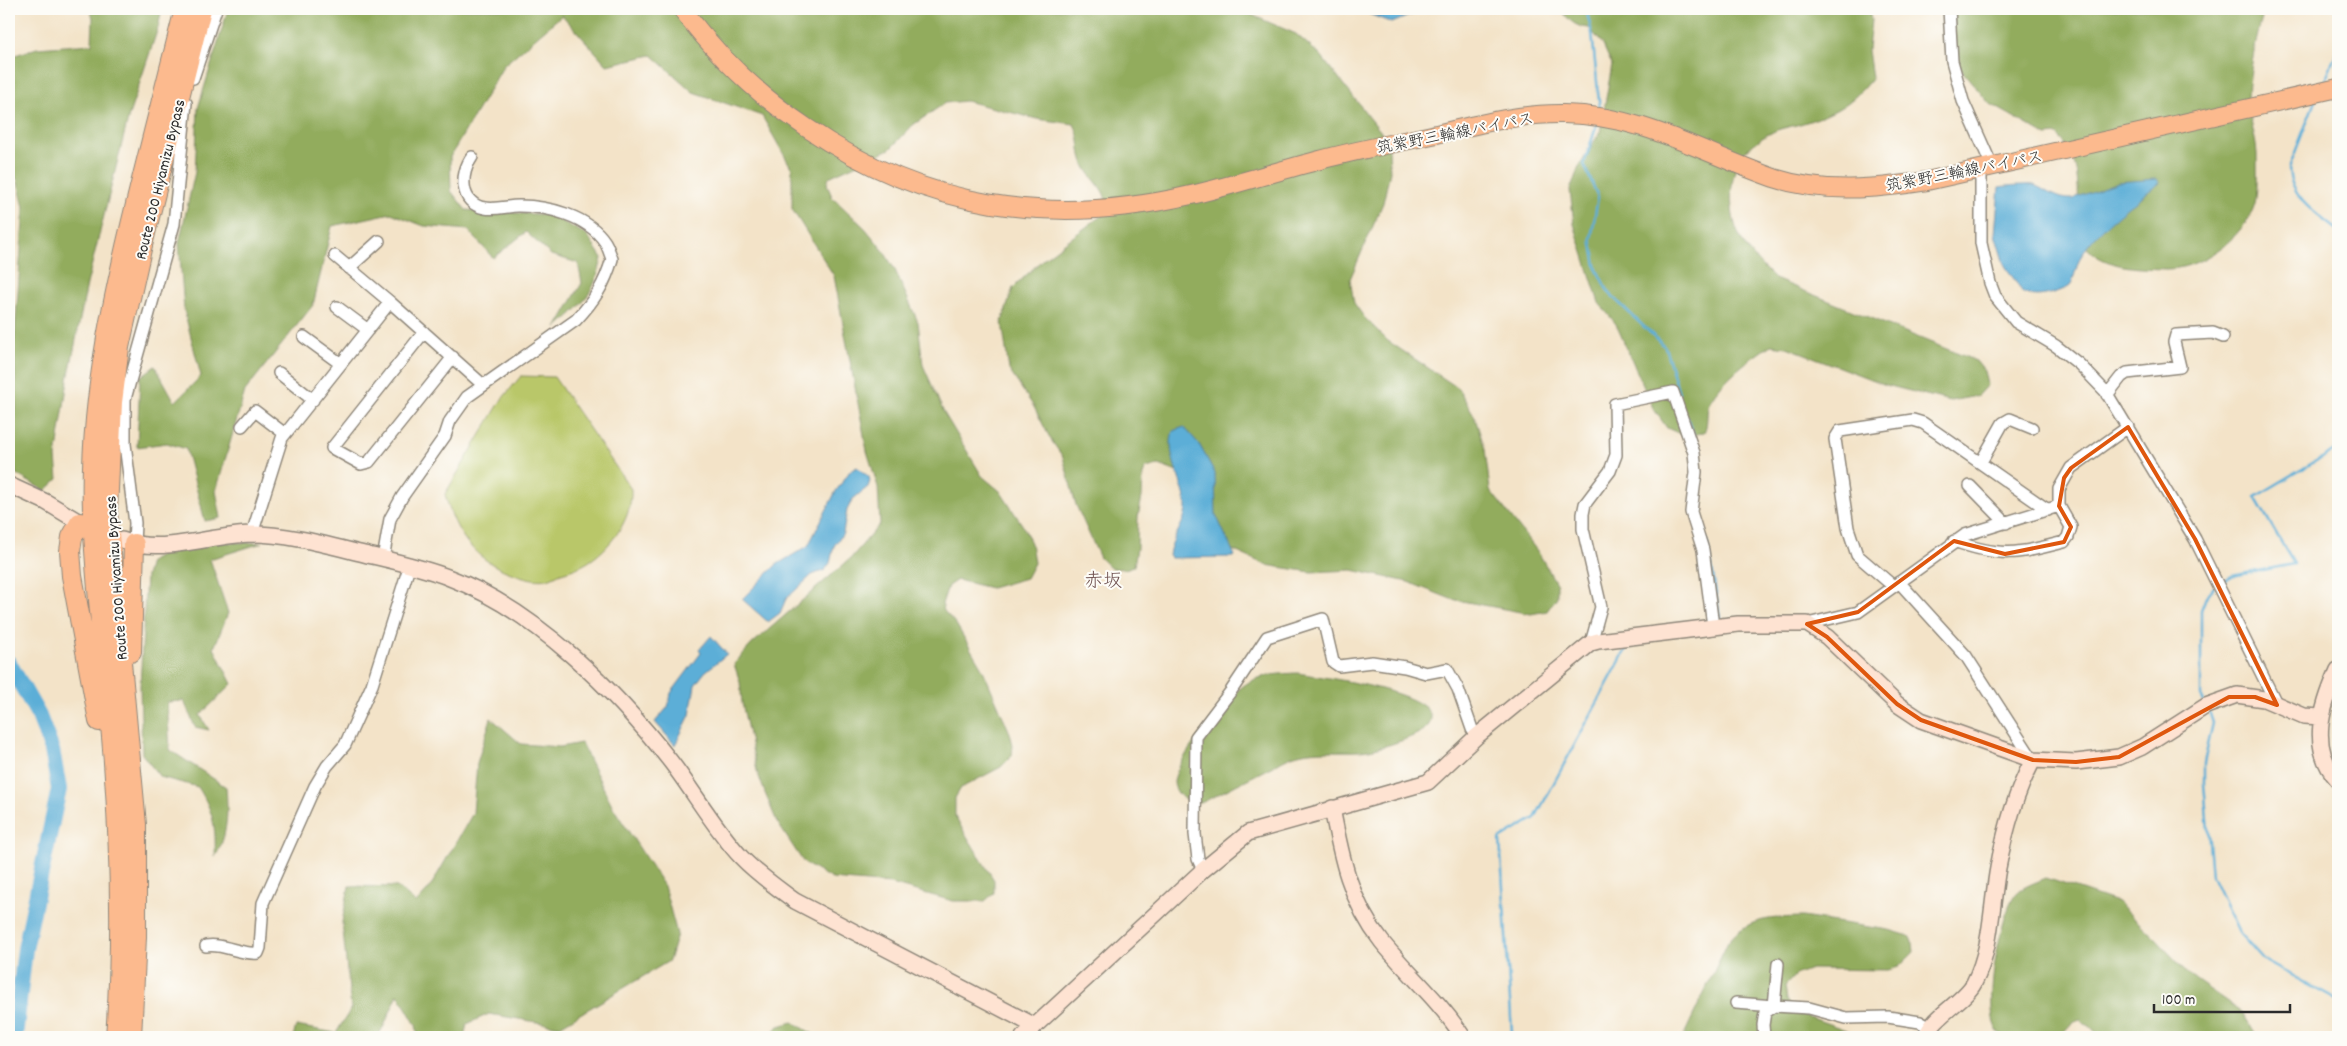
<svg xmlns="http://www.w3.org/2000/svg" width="2347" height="1046" font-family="Dekko,'Klee One',sans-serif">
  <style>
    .green { fill: #b9c769; stroke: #72794a }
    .forest { fill: #92ac5d; stroke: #5e6c44 }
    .water { fill: #5caed7; stroke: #446c81 }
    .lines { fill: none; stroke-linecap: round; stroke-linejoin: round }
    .stream { stroke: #5caed7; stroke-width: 2.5 }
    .river { stroke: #5caed7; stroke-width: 16 }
    .street-casing { stroke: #8f877a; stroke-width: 14 }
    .secondary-casing { stroke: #8f877a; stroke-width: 18 }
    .primary-casing { stroke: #8f877a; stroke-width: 20 }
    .highway-casing { stroke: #8f877a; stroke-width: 22 }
    .street { stroke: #fff; stroke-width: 11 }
    .secondary { stroke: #fee3d2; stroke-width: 15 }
    .primary { stroke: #fcba8e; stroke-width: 18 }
    .highway { stroke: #fcba8e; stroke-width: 20 }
    .marked { fill: none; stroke: #df570e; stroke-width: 4; stroke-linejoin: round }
    .labels { text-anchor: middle; stroke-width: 4; stroke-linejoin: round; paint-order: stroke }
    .street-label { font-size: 16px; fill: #2b2b2b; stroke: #fdfcf7 }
    .quarter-label { font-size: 19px; fill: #6f5150; stroke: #fdfcf7 }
  </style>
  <rect width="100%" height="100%" fill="#fdfcf7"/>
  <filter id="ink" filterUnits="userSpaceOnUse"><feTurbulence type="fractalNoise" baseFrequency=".02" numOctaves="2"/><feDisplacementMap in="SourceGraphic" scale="10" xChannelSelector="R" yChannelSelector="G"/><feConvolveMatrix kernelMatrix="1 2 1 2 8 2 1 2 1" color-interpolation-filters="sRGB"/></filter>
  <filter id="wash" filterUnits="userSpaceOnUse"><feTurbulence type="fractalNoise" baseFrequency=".0096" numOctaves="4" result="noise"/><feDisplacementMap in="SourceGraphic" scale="20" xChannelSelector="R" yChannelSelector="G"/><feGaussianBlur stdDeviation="1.12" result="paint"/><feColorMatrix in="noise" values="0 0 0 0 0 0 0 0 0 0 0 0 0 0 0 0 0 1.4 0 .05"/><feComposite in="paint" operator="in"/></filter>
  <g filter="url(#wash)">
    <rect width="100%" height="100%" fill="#f3e3c8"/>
    <!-- green -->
    <path class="green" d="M521 376 554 377 631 489C632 510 623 528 609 544 595 560 581 568 561 573 556 575 552 578 547 579 537 581 526 578 517 575 475 562 455 534 445 494L502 399Z"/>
    <!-- forest -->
    <path class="forest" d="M90 9H162L158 28 129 115 87 284 68 380 56 457 58 479 45 491 16 474 9 431V414L16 409 14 347 24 207 17 179 9 173V57L37 48 92 44 93 18Z
      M228 9H1238L1296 34 1320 55 1381 132 1389 148 1390 172 1383 203 1350 279 1354 303 1364 317 1388 341 1458 388 1474 415 1485 449 1490 490 1538 552 1557 585V597L1547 611 1531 614 1451 599 1408 582 1352 570 1311 572 1266 565 1226 547 1177 472 1159 465 1146 468 1143 474 1142 497 1138 517 1137 548 1134 566 1125 569 1110 568 1100 558 1076 505 1063 457 1051 440 1034 407 1009 370 1002 322 1013 288 1043 259 1105 213C1112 191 1090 181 1083 162 1078 149 1081 137 1074 124L1037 119 966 101 945 103 913 125 890 149 829 177 827 184 832 197 865 228 883 250 895 270 918 322 923 365 944 413 982 476 1000 491 1023 526 1031 543 1034 563 1026 578 991 588 957 580 948 586 942 604 944 611 956 624 983 670 1010 733 1013 745 1012 756 1001 767 961 788 955 798V817L994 880V893L985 901H953L891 884 832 879 804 863 777 822 765 793 757 771 742 703 740 682 734 664 752 644 851 558 880 524 878 487 867 451 834 276 792 209V169L762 116 693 92 652 55 607 65 562 15 504 65 450 157 451 191 466 210 550 215 587 235 602 258C594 295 583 304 556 328L582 283 578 263 551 255 526 232 493 258 468 230 424 226 391 213 332 226 313 305 245 391 216 491 221 518 205 521 186 449 167 443 137 447 140 377 155 366 175 402 201 376 184 310 179 243 195 172 198 108Z
      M1561 9H1869L1871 20 1868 50 1872 78C1850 106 1833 114 1800 124 1790 127 1779 128 1771 133 1761 138 1747 148 1741 157 1728 177 1729 215 1739 235 1747 252 1762 266 1775 279L1976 361 1984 371 1987 385 1977 396 1950 401 1886 385 1787 347 1771 345C1749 359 1724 378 1710 401 1705 411 1709 423 1704 432L1687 437 1667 428 1653 408 1616 324 1599 303 1574 224 1570 190 1579 167 1600 132 1612 65 1602 43 1589 28C1575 27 1568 20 1561 9Z
      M1947 9H2265C2257 32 2249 73 2248 98 2248 117 2256 135 2257 154 2257 166 2258 192 2255 203 2250 222 2231 242 2215 252 2200 262 2184 269 2166 269 2141 268 2110 269 2090 251 2065 230 2095 169 2057 135L2047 136 1989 103 1953 60 1943 43Z
      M212 542 262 543 210 559 228 613 214 648 232 684 200 715 209 730 195 727 184 701 167 702 170 750 226 787C228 811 228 836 215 857 216 828 214 812 198 787L160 777 142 754 140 686 146 576 150 562 170 550Z
      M1297 673C1315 676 1453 693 1428 726 1419 737 1384 747 1369 750 1342 754 1313 746 1287 758 1280 761 1274 766 1267 769 1246 780 1224 791 1203 802L1189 803C1182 798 1174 791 1174 782 1175 761 1228 695 1246 684 1262 674 1279 674 1297 673Z
      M491 718 521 744 560 747 581 743 614 809 664 886 677 934 669 961 560 1026 489 1014 467 1024 464 1037H418L416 1025 398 994 384 1026 377 1037H293L296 1026 336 1033 351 1009 342 922 349 886 397 887 416 903 429 889 473 813 477 763Z
      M2046 878 2117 902 2156 939 2190 976 2242 1012 2257 1037H2100L2090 1026 2080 1020 2072 1023 2059 1037C2045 1037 2009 1041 1999 1033 1981 1016 2000 913 2016 894 2021 887 2037 882 2046 878Z
      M1802 917 1889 930 1909 936 1913 943 1914 952 1899 967 1888 970 1811 969 1795 975 1785 986 1787 1000 1795 1012 1866 1037H1683L1728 942C1748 917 1772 918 1802 917Z
      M793 1022 818 1037H766L779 1026Z"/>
    <!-- water -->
    <path class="water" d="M1356 9H1426L1392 23Z
      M2157 179 2160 183C2133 203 2103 224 2084 251 2076 263 2075 279 2069 287 2056 293 2037 300 2023 293L2004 264 1995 234 1999 187C2002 186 2032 184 2034 185 2048 191 2056 200 2072 199L2118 182Z
      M1184 427 1199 444 1215 473 1216 515 1235 556 1233 557 1171 558 1169 556C1170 538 1188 522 1186 504 1183 479 1165 456 1173 431Z
      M857 467 869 477 870 481 868 487 853 499 847 510 843 533 834 546 830 563 825 570 812 575 786 599 780 613 768 622 742 599 776 565 808 546 836 491 850 471Z
      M711 636 727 654 705 672 695 685 690 715 675 745 655 722 668 707 671 693 701 653 699 650Z"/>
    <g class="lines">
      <!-- stream -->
      <path class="stream" d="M1586 9 1592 33 1600 111
        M2323 85 2338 49
        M2315 101 2289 168C2290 198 2316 214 2338 231
        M1597 124 1584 164 1598 197 1591 239 1597 270 1606 288 1613 297 1665 347 1679 393
        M1687 417 1698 449
        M1705 537 1709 550 1720 618 1716 619
        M2221 582 2232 576 2294 564 2255 497 2338 448
        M2204 702 2201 696V610L2206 597 2214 587
        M2209 711 2213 723 2204 763V784L2212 876 2239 933 2263 960 2338 1001
        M1514 1037 1512 1033 1500 839 1535 818 1629 644"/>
      <!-- river -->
      <path class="river" d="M9 663 39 716 52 750 59 789 25 949 15 1037"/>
    </g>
  </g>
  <g filter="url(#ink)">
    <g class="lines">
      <defs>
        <path id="street" d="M1949 9 1952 61 1963 101 1992 166
          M193 78 216 9
          M1981 168V243L1990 283 1995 296 2016 322 2056 346 2079 364 2106 392 2195 539 2277 705
          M335 256 390 302 482 384
          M349 268 379 241
          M337 307 368 330
          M424 332 332 448 361 464 369 462 453 357
          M304 337 341 364
          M279 373 313 400
          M2107 395 2121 377 2127 373 2180 367 2174 342 2176 335 2213 333 2223 337
          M242 426 255 411 285 434
          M1981 462 2003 423 2010 419 2032 428
          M1970 486 2006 523
          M252 534 282 438 390 302
          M1954 541C2001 558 2017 554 2064 542L2068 537 2071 527 2059 506
          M134 544 135 523 125 444V399L174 224 186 103
          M383 559 390 519 402 497 445 436 450 421 467 397 576 320C594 301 605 284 612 259 610 254 608 247 605 242 588 216 548 206 519 206 508 206 496 210 485 208 459 204 460 173 472 157
          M1899 582 1966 656 2033 760
          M1893 586 1857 555 1848 528 1835 439 1840 431 1913 420 1923 423 2048 510
          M1807 624 1858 612 1965 535 2059 506V489L2071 468 2128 427
          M1591 643 1601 607 1583 529V514L1585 504 1610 471 1616 455 1615 404 1673 392 1694 453 1696 472 1691 512 1703 550 1713 626
          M1203 870 1198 859 1195 834 1196 737 1231 691 1267 637 1323 619 1333 662 1339 666 1372 662 1405 667 1426 673 1447 669 1458 689 1472 729 1477 736
          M206 946C224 943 239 955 258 953L260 948 263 903 315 786 327 766 345 745 372 685 410 564
          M1736 1003 1774 1006 1778 964
          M1764 1037 1763 1025 1765 1012 1774 1006 1809 1008 1846 1018 1888 1017 1920 1022 1931 1028"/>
        <path id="secondary" d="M9 485 46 502 86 526
          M122 540C163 555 209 535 251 534 289 534 327 545 364 554 393 561 422 567 450 578 534 609 617 692 671 762 694 792 715 829 741 857 757 874 776 887 795 901L1035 1026
          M2338 670C2322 706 2308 748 2338 780
          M1332 808C1341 856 1350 902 1382 942 1409 975 1440 1001 1463 1037
          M1023 1037 1203 870 1248 833 1428 782 1477 736 1591 643 1598 641 1738 624H1807L1827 637 1897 704 1921 720 2033 760 2076 762 2119 757 2142 747 2206 706 2237 695 2264 699 2304 716 2322 717
          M1926 1037C1932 1016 1964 1002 1974 983 1992 948 1991 906 1998 868 2005 830 2015 794 2033 760"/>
        <path id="primary" d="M682 9C717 56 758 95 807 128 926 209 1052 227 1191 195 1235 185 1277 171 1320 160 1357 150 1395 143 1432 135 1475 125 1520 113 1564 114 1643 115 1702 153 1774 178 1824 194 1876 189 1927 181L2338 88"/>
        <path id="highway" d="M80 523 72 537 70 551 72 576 99 721
          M131 652 134 544
          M116 1037C124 929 120 822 110 714 104 646 95 579 93 511 89 397 116 285 143 176 157 120 171 64 185 9
          M131 1037 136 937V825L107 511 112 402 119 347 141 249 201 9"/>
      </defs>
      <!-- street casing -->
      <use href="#street" class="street-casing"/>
      <!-- secondary casing -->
      <use href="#secondary" class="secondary-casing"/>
      <!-- primary casing -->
      <use href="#primary" class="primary-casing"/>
      <!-- highway casing -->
      <use href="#highway" class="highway-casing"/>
      <!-- street -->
      <use href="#street" class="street"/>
      <!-- secondary -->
      <use href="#secondary" class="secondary"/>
      <!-- primary -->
      <use href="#primary" class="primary"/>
      <!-- highway -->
      <use href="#highway" class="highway"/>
    </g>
  </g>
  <!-- marked area -->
  <path class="marked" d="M2128 427 2195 539 2277 705 2255 697H2229L2119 757 2076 762 2033 760 1921 720 1897 704 1827 637 1807 624 1858 612 1954 541 2005 554 2064 542 2071 527 2059 506 2064 478 2071 468Z"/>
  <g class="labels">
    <!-- street labels -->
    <g class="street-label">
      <text transform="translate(1455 132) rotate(-11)" y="6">筑紫野三輪線バイパス</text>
      <text transform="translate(1964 170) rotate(-11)" y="6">筑紫野三輪線バイパス</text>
      <text transform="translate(159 179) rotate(-76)" y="6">Route 200 Hiyamizu Bypass</text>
      <text transform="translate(115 578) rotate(-94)" y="6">Route 200 Hiyamizu Bypass</text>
    </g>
    <!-- quarter labels -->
    <g class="quarter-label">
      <text x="1103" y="586">赤坂</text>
    </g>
  </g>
  <!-- margin -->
  <rect width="2347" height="1046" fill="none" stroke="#fdfcf7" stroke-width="30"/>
  <!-- scale -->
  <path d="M2154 1004v8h136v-8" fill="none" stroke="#2b2b2b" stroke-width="2.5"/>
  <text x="2162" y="1004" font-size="15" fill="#2b2b2b" stroke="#fdfcf7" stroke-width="4" paint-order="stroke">100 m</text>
</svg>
